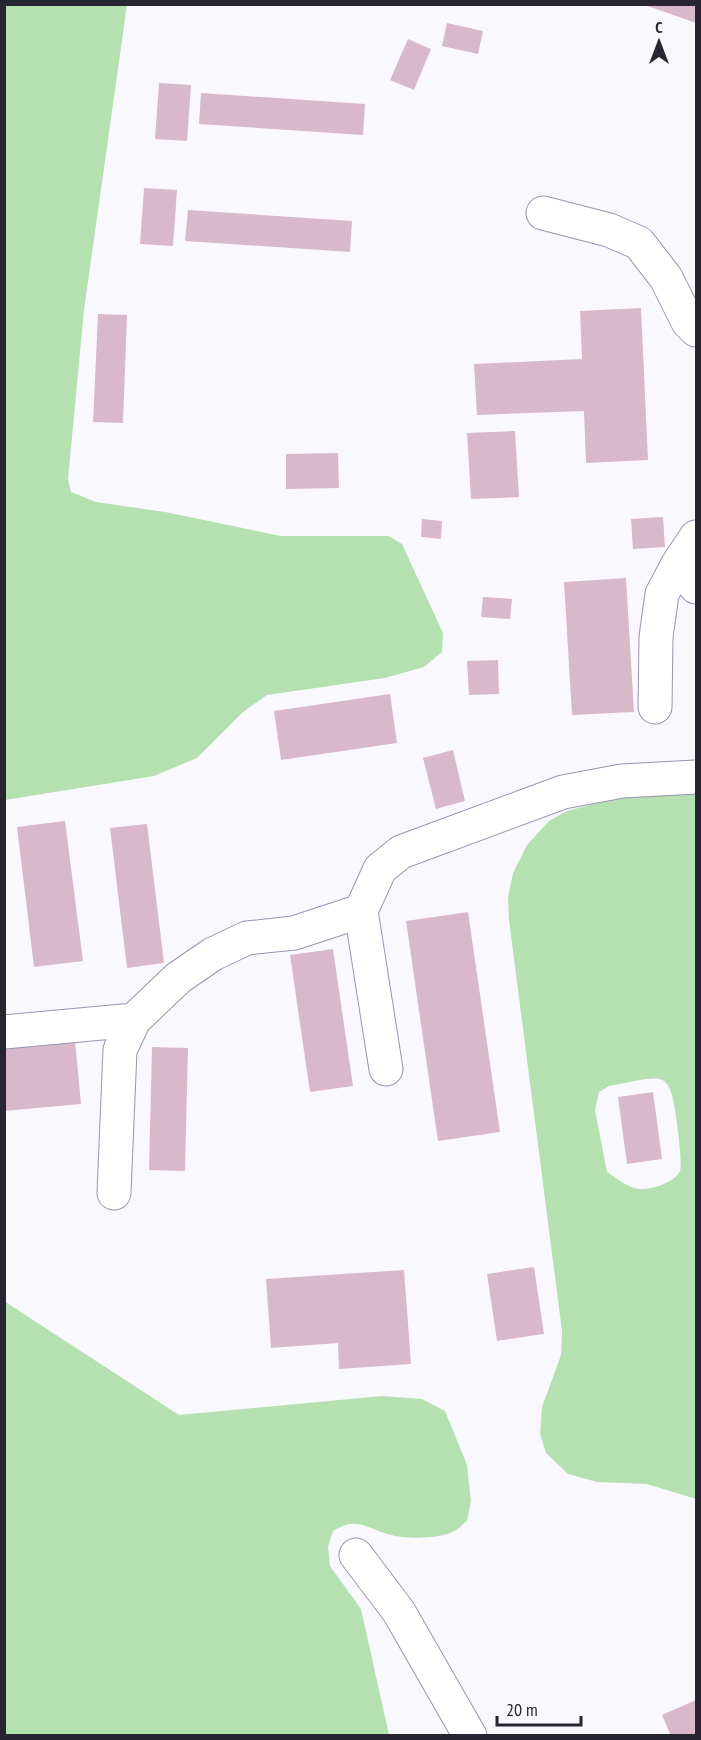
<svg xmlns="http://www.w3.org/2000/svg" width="701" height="1740" font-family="'PT Sans Narrow',sans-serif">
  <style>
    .green { fill: #b5e1b0; fill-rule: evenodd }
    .building { fill: #d9b9c9 }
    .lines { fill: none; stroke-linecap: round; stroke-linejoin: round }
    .minor-casing { stroke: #9994b1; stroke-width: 35 }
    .minor { stroke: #fff; stroke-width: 33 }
  </style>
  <rect width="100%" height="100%" fill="#f9f8ff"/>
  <!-- green -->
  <path class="green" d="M5 4 127 5 84 310 68 479 71 492 96 502 165 512 281 536H389L402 544 443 633 442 652 424 667 385 678 267 695 243 712 197 758 154 776 5 800Z
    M696 794V1499L647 1484 597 1482 568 1474 546 1453 540 1434 542 1407 561 1355 562 1331 509 920 508 897 513 873 527 845 549 821 567 811 624 796ZM645 1079C651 1079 659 1077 664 1081 667 1083 670 1089 671 1092 675 1102 683 1162 680 1171 675 1183 647 1192 635 1188 624 1185 616 1178 607 1172L595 1110 599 1092 609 1086Z
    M4 1301 179 1415 382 1396 422 1399 445 1411 467 1465 471 1501 467 1521C463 1524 458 1530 452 1532 439 1539 405 1539 391 1535 366 1528 357 1516 333 1531L328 1547 330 1566 361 1609 389 1735H5Z"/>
  <!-- building -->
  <path class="building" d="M696 4V23L645 5V4Z
    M447 23 483 31 478 54 442 46Z
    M408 39 431 49 414 90 390 80Z
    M159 83 191 85 187 141 155 139Z
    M201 93 365 104 363 135 199 124Z
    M144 188 177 190 173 246 140 244Z
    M188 210 352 221 350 252 185 241Z
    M641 308 648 460 586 463 584 411 477 415 474 364 582 359 580 311Z
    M98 314 127 315 123 423 93 422Z
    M515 431 519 497 471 499 467 433Z
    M338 453 339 488 286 489V454Z
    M663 517 665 547 633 549 631 519Z
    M422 519 442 521 441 539 421 537Z
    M626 578 634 712 572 715 564 582Z
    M483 597 512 599 510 619 481 617Z
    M498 660 499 694 469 695 467 661Z
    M390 694 397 743 281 760 274 711Z
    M453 750 465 801 436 809 423 758Z
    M65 821 83 961 34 967 17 827Z
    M147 824 164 963 127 968 110 828Z
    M468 912 500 1132 438 1141 406 921Z
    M333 949 353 1086 310 1092 290 955Z
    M75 1040 81 1104 4 1111V1046Z
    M152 1047 188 1048 185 1171 149 1170Z
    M653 1092 662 1159 627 1164 618 1097Z
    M534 1267 544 1334 497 1341 487 1274Z
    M404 1270 411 1364 339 1369 338 1343 271 1348 266 1279Z
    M696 1700V1736H671L662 1715Z"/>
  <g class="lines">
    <defs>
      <path id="minor" d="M543 213 609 230 639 243 666 278 688 322 696 330
        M696 537 678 564 696 587
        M655 707 656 637 662 594 678 564
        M4 1032 134 1020
        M386 1069 361 911 380 869 401 852 563 792 622 781 696 777
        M114 1193 120 1050 134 1020 178 978 213 954 247 938 294 933 361 911
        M356 1555 399 1612 470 1736"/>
    </defs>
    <!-- minor casing -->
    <use href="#minor" class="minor-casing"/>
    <!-- minor -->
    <use href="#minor" class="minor"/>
  </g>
  <!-- border -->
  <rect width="701" height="1740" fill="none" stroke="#272531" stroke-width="12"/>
  <!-- north arrow -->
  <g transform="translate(659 42)" stroke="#f9f8ff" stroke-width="4.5" paint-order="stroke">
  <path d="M0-4.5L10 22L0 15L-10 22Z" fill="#272531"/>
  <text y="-9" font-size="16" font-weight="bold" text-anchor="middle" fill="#272531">С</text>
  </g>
  <!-- scale -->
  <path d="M497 1716v9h84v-9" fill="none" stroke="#272531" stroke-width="3"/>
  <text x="506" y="1716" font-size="18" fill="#272531" stroke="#f9f8ff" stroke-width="4.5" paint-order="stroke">20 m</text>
</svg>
